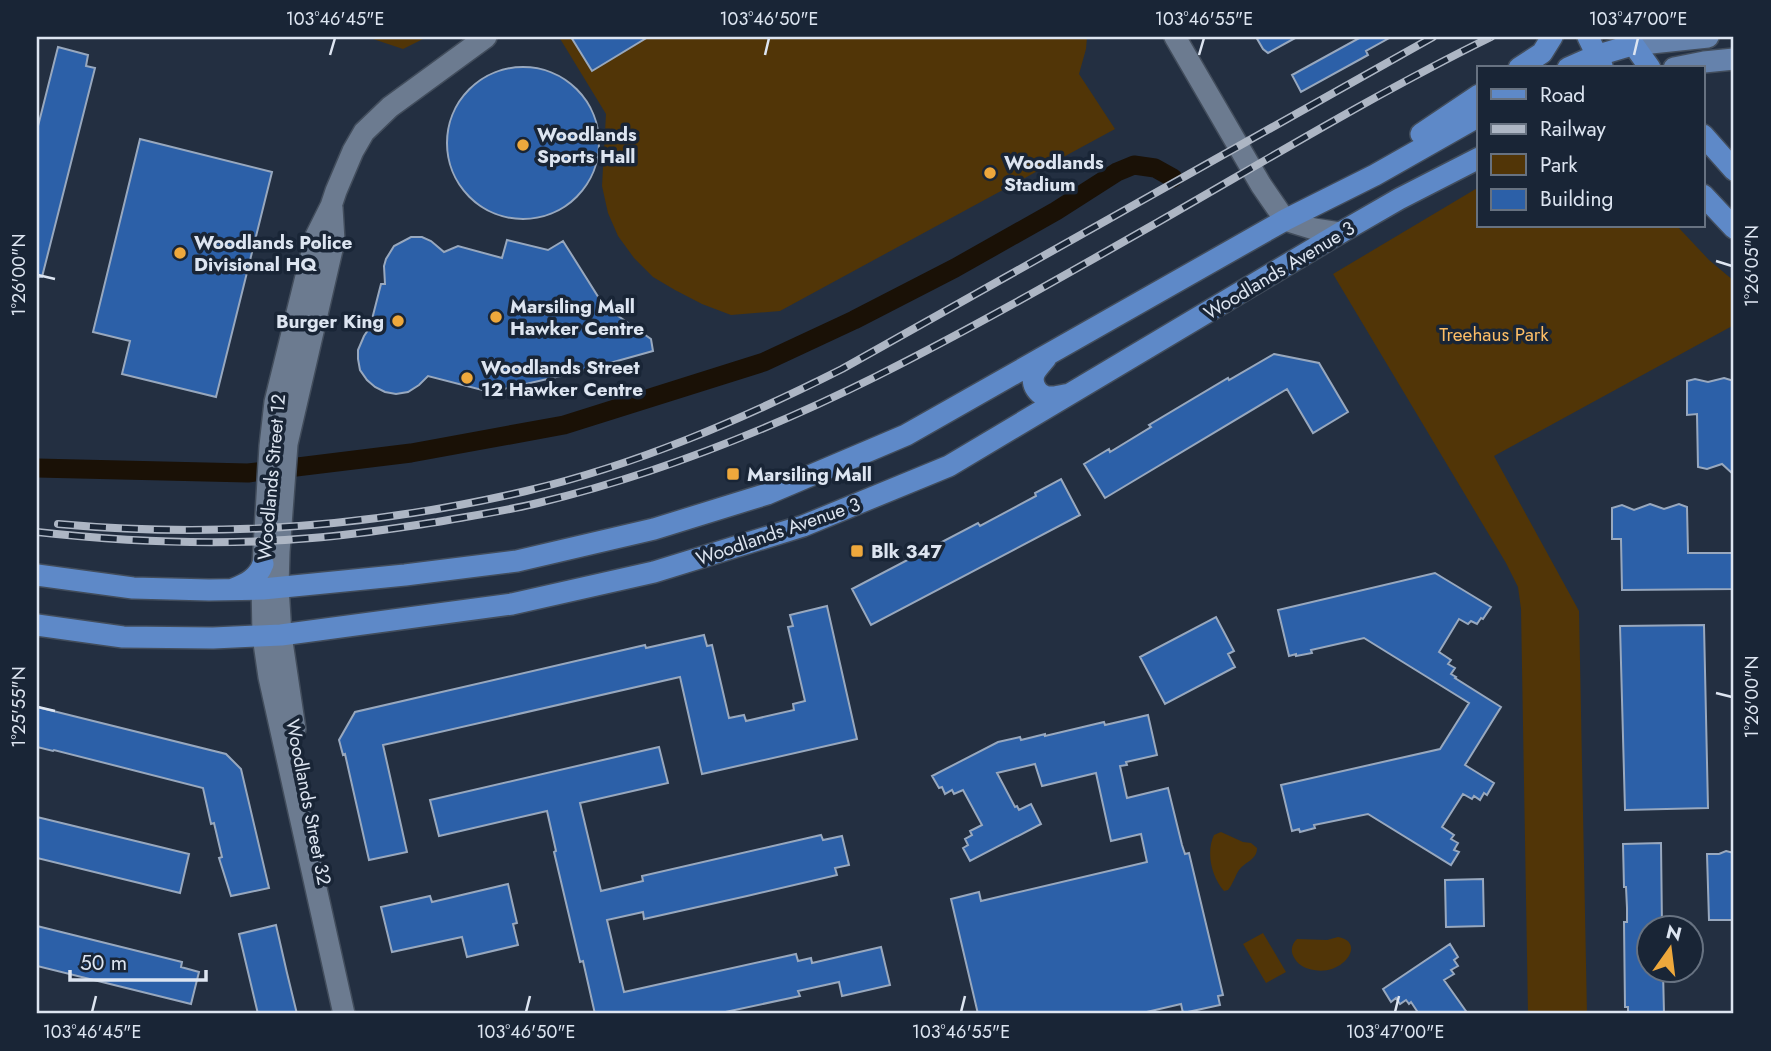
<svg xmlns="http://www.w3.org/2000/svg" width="1771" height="1051" font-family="Jost,sans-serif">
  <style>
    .green { fill: #513507 }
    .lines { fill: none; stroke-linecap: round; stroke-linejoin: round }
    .canal { stroke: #1a1106; stroke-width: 19 }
    .building { fill: #2c60a8; stroke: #98a8be; stroke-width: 2 }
    .street-casing { stroke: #424d5c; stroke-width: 24 }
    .secondary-casing { stroke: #424d5c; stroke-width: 24 }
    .primary-casing { stroke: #424d5c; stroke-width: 24 }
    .street { stroke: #6c7b90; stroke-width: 21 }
    .secondary { stroke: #6582ac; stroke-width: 21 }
    .primary { stroke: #5e89c8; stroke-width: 21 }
    .rail-casing { stroke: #adb6c4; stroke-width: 8 }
    .rail { stroke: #192536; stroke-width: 5; stroke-dasharray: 16; stroke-linecap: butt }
    .ticks { fill: none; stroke: #dde5f1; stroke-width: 2.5 }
    .poi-dot { fill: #eea83c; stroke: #192536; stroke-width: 2.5 }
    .labels { text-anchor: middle; stroke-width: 7; stroke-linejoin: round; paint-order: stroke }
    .poi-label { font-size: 19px; font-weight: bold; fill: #dde5f1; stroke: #192536; text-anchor: start }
    .street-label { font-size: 19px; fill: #dde5f1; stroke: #192536 }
    .park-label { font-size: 19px; fill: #fdbe66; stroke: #192536 }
    .neatline { fill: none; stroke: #dde5f1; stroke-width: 2.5 }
    .ticks-label { font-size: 18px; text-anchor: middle; fill: #dde5f1 }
  </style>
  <rect width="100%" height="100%" fill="#232f41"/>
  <!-- green -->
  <path class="green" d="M367 37H427L403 49Z
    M559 37H571L592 70 648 37H1087L1086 49 1079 74 1115 129 780 311 731 315 702 304 675 290 653 277 634 258 618 236 608 213 602 186 606 114Z
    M1479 187V226H1677L1709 260 1734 281V325L1494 456 1579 611 1587 1014H1528L1521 609 1518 587 1506 563 1333 274Z
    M1221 832 1243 842 1251 843 1257 848C1257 860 1246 861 1239 870 1235 876 1233 884 1228 890L1224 891C1211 876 1206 852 1214 835Z
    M1263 933 1286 972 1266 983 1243 944Z
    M1338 937C1367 942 1343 976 1314 970 1307 969 1299 966 1295 959 1290 952 1291 945 1297 939L1327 940Z"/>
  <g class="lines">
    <!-- canal -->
    <path class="canal" d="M37 468 248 473 411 453 564 425 764 362 854 320 955 268 1056 211 1117 172 1134 165 1155 168 1173 178"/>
  </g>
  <!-- building -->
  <path class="building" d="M571 37H648L592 71Z
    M1256 37H1297L1268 53 1263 49Z
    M1361 37H1391L1366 51 1368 55 1301 92 1292 75Z
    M58 47 88 55 86 66 95 68 42 277H37V130Z
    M447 143a76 76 0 1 1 152 0a76 76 0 1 1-152 0Z
    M140 139 272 172 216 397 122 374 130 341 93 332Z
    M411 237H422L431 241 444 252 458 246 502 258 507 240 548 250 563 241 604 306 651 339 653 351 574 373 490 392 428 376 419 385 408 392 396 394 385 392 375 387 367 380 360 370 358 359V350L364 336 370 327 381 284H385L384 266 386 259 394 246Z
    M1274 354 1319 363 1348 412 1313 433 1287 389 1105 498 1084 464 1109 449 1110 452 1151 427 1149 425 1228 378 1229 380Z
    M1724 378 1734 381V475L1722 464 1707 469 1698 467 1697 414 1687 415V381L1695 379 1708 382Z
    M1061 479 1080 515 871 625 852 589 978 523 980 526 1036 496 1035 493Z
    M1650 504 1664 509 1679 504 1687 507 1688 553H1734V589L1622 590 1621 539H1612V508L1622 505 1634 510Z
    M1435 573 1491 607 1483 619 1481 618 1477 624 1471 621 1468 624 1459 619 1439 652 1451 660 1448 664 1455 668 1451 674 1456 677 1455 678 1501 707 1465 765 1494 783 1487 795 1484 793 1480 800 1474 796 1472 799 1463 794 1442 827 1454 835 1451 839 1458 843 1454 850 1459 852 1451 865 1368 814 1314 825 1315 828 1300 832 1299 829 1292 831 1281 785 1440 749 1469 703 1364 638 1311 650 1312 653 1296 656V654L1289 656 1278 610Z
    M827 606 857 739 702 774 680 677 383 745 407 852 369 860 345 754 343 755 339 740 355 712 645 645 646 648 704 635 707 646 712 645 729 718 744 715 746 721 794 710 793 704 805 701 788 627 793 626 790 615Z
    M1216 617 1234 651 1228 654 1235 667 1165 704 1140 657Z
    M1704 625 1708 808 1625 810 1620 626Z
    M37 707 226 754 241 769 269 888 231 896 219 858 222 857 214 823 211 824 203 788 54 750 53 751 37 747Z
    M1148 715 1157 755 1126 762 1127 765 1120 766 1127 798 1168 788 1182 845 1185 854 1189 853 1223 995 1218 996 1220 1005 1183 1013 1181 1004 1138 1014H978L951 899 979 892 981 901 1147 862 1141 834 1111 841 1096 773 1042 786 1035 764 997 773 1015 807 1017 806 1019 810 1031 804 1041 824 970 861 963 848 968 845 965 839 972 835 970 831 982 825 963 790 954 794 952 790 945 794 942 787 939 788 932 776 998 742 1020 737 1021 740 1045 734V736L1104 722 1105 725Z
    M659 747 668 783 580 803 601 891 643 881 642 876 821 835 823 840 842 836 849 865 835 868 837 875 747 896 644 919 643 912 607 920 624 992 796 954 798 961 811 958 812 963 881 947 890 985 842 996 839 982 798 991 800 996 716 1014H595L583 961 580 962 554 852 556 851 547 811 439 836 430 800Z
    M37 817 189 854 180 893 37 858Z
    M1661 843 1662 928H1648V970H1663L1664 1014H1628V1007H1625L1624 922H1627V908L1626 887H1624L1623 844Z
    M1726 851 1734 853V920H1709L1707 854H1719Z
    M1483 879 1484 926 1446 927 1445 880Z
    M508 884 517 923 513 924 518 945 467 957 462 937 392 952 381 907 430 896 432 902Z
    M276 925 287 973 297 1014H258L239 934Z
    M37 926 182 962 181 967 199 972 191 1004 37 966Z
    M1450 944 1458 957 1454 960 1458 966 1451 970 1454 974 1444 980 1468 1014H1419L1411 1002 1409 1004 1406 1000 1400 1004 1396 998 1391 1002 1383 989Z"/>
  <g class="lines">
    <defs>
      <path id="street" d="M1175 37 1261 185 1285 220 1314 229 1340 233
        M295 729 281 635 278 587 279 552 287 444 334 241 332 208
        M344 1014 269 677 263 636 262 582 270 446 275 402 316 236 331 206 336 191 353 151 364 132 390 107 486 37"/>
      <path id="secondary" d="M1632 45 1708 37
        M1674 68 1704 62 1734 59"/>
      <path id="primary" d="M1588 37 1602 66
        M1628 37 1650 68
        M1519 68 1542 53 1552 37
        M1568 68 1595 56 1632 45
        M1421 134 1479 95
        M1703 135 1734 170
        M1703 195 1734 228
        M1046 358C1043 362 1038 367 1035 372 1029 384 1039 398 1052 397 1057 397 1064 395 1069 394
        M37 575 133 588 209 590 263 589 405 575 517 561 654 529 767 494 906 435 1285 220 1375 175 1479 116
        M233 589C246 584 258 578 263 564
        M37 625 123 637 213 638 281 635 512 604 654 572 803 526 949 466 1340 233 1399 199 1479 158"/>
    </defs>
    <!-- street casing -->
    <use href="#street" class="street-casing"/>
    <!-- secondary casing -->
    <use href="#secondary" class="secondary-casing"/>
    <!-- primary casing -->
    <use href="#primary" class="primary-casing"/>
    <!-- street -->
    <use href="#street" class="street"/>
    <!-- secondary -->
    <use href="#secondary" class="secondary"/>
    <!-- primary -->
    <use href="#primary" class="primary"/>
    <defs>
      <path id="rail" d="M58 524C214 538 373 527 526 491 636 465 741 420 842 369L1433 37
        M37 532C128 542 221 546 312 538 354 535 396 528 437 522 471 516 505 511 538 503 655 475 769 430 877 376 973 328 1067 274 1160 221 1270 158 1377 93 1491 37"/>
    </defs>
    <!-- rail casing -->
    <use href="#rail" class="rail-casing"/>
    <!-- rail -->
    <use href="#rail" class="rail"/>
  </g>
  <!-- ticks -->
  <path class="ticks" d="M330 55 335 38M765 55 769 38M1199 55 1204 38M1634 55 1638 38M1716 261 1732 266M38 275 55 279M1716 693 1732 697M38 707 55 711M92 1012 96 996M526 1012 530 996M961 1012 965 996M1395 1012 1399 996"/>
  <!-- markers -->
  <g class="poi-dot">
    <circle cx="523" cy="145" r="7"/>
    <circle cx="990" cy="173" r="7"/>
    <circle cx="180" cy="253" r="7"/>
    <circle cx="496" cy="317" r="7"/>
    <circle cx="398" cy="321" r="7"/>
    <circle cx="467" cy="378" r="7"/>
    <rect x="726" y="467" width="14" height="14" rx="3.5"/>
    <rect x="850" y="544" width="14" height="14" rx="3.5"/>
  </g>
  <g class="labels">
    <!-- poi labels -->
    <g class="poi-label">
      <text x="537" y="141">Woodlands<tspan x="537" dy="22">Sports Hall</tspan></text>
      <text x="1004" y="169">Woodlands<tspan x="1004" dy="22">Stadium</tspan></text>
      <text x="194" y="249">Woodlands Police<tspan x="194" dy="22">Divisional HQ</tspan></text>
      <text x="510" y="313">Marsiling Mall<tspan x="510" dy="22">Hawker Centre</tspan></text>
      <text x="384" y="328" text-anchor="end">Burger King</text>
      <text x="481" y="374">Woodlands Street<tspan x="481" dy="22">12 Hawker Centre</tspan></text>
      <text x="747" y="481">Marsiling Mall</text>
      <text x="871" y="558">Blk 347</text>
    </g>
    <!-- street labels -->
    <g class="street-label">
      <text transform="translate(1279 270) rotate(-31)" y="7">Woodlands Avenue 3</text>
      <text transform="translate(271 477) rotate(-85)" y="7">Woodlands Street 12</text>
      <text transform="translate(778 531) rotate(-19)" y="7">Woodlands Avenue 3</text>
      <text transform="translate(309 802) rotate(79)" y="7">Woodlands Street 32</text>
    </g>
    <!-- park labels -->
    <g class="park-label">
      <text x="1494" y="341">Treehaus Park</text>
    </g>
  </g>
  <!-- border -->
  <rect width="1771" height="1051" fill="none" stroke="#192536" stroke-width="77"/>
  <!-- legend -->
  <rect x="1477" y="66" width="228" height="161" fill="#192536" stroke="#677281" stroke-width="2"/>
  <rect x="1491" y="89" width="35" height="10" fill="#5e89c8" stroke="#677281" stroke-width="2"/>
  <text x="1540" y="102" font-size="21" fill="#dde5f1">Road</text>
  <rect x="1491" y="124" width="35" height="10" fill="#adb6c4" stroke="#677281" stroke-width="2"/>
  <text x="1540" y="136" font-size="21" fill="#dde5f1">Railway</text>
  <rect x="1491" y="154" width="35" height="21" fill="#513507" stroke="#677281" stroke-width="2"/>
  <text x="1540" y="172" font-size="21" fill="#dde5f1">Park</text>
  <rect x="1491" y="189" width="35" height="21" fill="#2c60a8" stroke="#677281" stroke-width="2"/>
  <text x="1540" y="206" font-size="21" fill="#dde5f1">Building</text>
  <!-- north arrow -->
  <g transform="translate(1670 949) rotate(14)"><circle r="33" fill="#192536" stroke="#677281" stroke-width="2"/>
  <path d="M0-5L12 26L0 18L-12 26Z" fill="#eea83c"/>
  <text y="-10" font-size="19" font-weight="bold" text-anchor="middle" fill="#dde5f1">N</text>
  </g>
  <!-- scale -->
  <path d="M70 970v10h136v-10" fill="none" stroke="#dde5f1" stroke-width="3.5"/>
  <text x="80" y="970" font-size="21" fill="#dde5f1" stroke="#192536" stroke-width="5" paint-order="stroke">50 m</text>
  <rect x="38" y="38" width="1694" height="974" class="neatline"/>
  <g class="ticks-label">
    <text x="335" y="25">103°46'45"E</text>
    <text x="769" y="25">103°46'50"E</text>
    <text x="1204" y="25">103°46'55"E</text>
    <text x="1638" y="25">103°47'00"E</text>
    <text transform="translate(1752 266) rotate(-90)" y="6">1°26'05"N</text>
    <text transform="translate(19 275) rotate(-90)" y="6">1°26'00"N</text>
    <text transform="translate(1752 697) rotate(-90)" y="6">1°26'00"N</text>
    <text transform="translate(19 707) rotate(-90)" y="6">1°25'55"N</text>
    <text x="92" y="1038">103°46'45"E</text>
    <text x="526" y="1038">103°46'50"E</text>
    <text x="961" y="1038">103°46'55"E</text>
    <text x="1395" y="1038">103°47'00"E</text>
  </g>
</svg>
